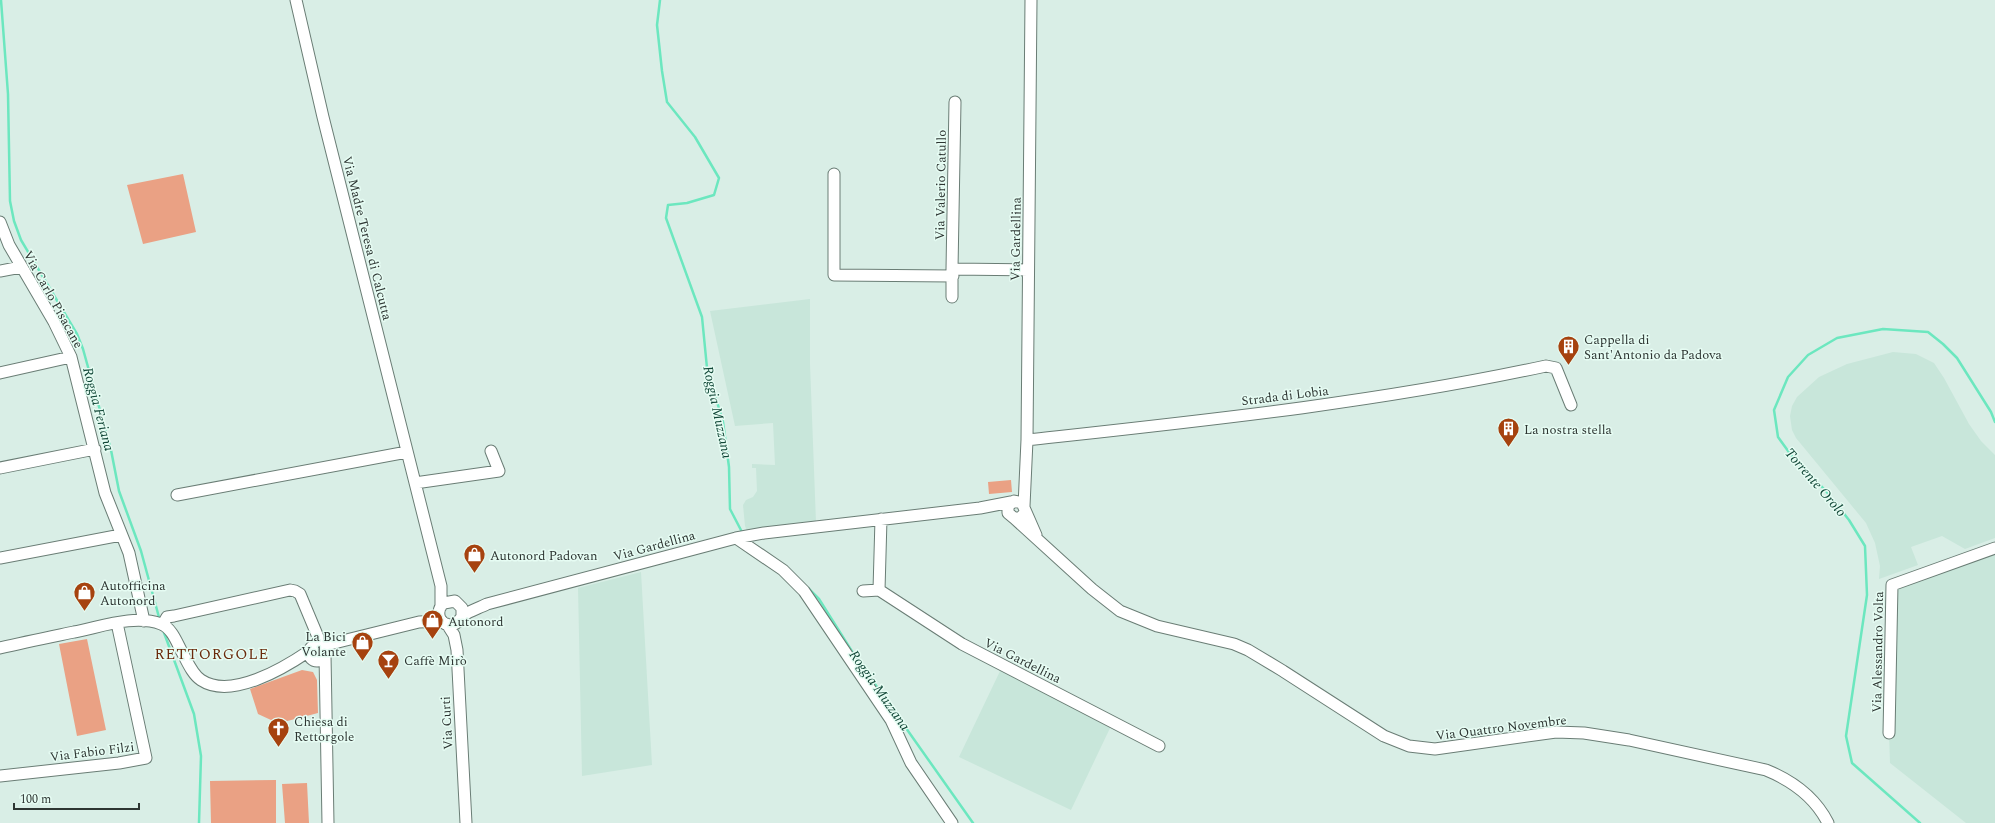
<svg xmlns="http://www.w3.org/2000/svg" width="1995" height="823" font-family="Spectral,serif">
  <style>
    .built { fill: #c8e6da }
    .green { fill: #eaa184 }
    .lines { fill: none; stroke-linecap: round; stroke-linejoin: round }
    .stream { stroke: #6ce7bf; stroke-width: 2.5 }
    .minor-casing { stroke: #6a7d75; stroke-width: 13 }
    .minor { stroke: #fff; stroke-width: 11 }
    .labels { text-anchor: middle; stroke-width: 3; stroke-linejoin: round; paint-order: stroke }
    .street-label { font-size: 13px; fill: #2d3532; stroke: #e6fcf3 }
    .poi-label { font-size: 13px; fill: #2d3532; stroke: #e6fcf3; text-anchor: start }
    .water-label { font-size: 14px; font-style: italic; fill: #104636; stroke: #e6fcf3 }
    .quarter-label { font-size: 15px; letter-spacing: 1px; fill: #6a2a0c; stroke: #e6fcf3 }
  </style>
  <rect width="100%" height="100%" fill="#d9eee6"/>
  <!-- built -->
  <path class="built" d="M810 299V364L816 522 747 531 745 526 743 505 746 500 753 497 757 491 756 468H752V464L775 465 773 423 735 426 710 311Z
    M1893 352 1916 354 1934 363 1944 378 1969 424 1981 441 1995 455V538L1965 549 1942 536 1911 547 1918 565 1879 579 1880 566 1875 543 1866 523 1796 438 1792 430 1790 416 1792 406 1797 397 1819 377 1847 364Z
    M1995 546V823H1966L1890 763 1889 733 1891 582Z
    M641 572 652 765 582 776 578 588Z
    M1001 669 1111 726 1071 810 959 757Z"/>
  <!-- green -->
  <path class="green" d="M183 174 196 232 143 244 127 185Z
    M1011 480 1012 492 989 494 988 482Z
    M87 639 106 730 77 736 59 644Z
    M302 670 313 672 317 680 318 713 272 725 271 720 258 714 250 689Z
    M276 780V823H211L210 781Z
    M307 783 309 823H285L282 784Z"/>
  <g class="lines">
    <!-- stream -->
    <path class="stream" d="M1 0 8 94 10 201 14 221 21 240 77 334 83 349 111 450 119 491 141 551 160 621
      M660 0 657 25 662 71 667 102 695 137 719 178 714 195 687 203 668 205 666 218 702 317 707 368 723 422 729 467 730 509 743 534
      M808 588 819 599 853 653 973 823
      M163 630 194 714 201 756 199 823
      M1920 823 1852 763 1846 736 1867 595 1865 546 1849 520 1826 491 1791 455 1778 437 1774 410 1788 377 1808 355 1837 338 1883 329 1928 332 1943 344 1957 358 1991 412 1995 422"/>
    <defs>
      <path id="minor" d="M296 0 323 117 441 586V605
        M834 174V275L953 276
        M0 222 9 245 54 322 71 357 105 493 129 553 144 621
        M952 269 955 102
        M0 271 21 267
        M952 297V269L1028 270
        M0 373 71 357
        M1027 440C1200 421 1375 403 1546 366L1556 368 1571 405
        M0 468 95 449
        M415 483 499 471 491 451
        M177 495 407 452
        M1024 506 1027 440 1031 0
        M1025 513 1020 518H1014L1008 513V506L1014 501 1022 503 1036 535
        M1014 518 1092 589 1120 611 1157 626 1234 644 1248 650 1283 671 1384 736 1409 746 1435 749 1556 732 1584 733 1629 740 1766 770C1793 781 1815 797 1828 823
        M736 538 783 570 804 591 891 720 911 763 952 823
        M0 558 121 535
        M879 590 962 644 1159 746
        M863 591 879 590 881 519
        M462 616V608L455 601 444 603C435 610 438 626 452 625 458 624 459 619 464 615 470 611 479 608 487 604L736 538 764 533 980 508 1011 502
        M163 624 167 617 174 616 290 590 295 591 300 594 318 637V644
        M447 624 454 635 457 650 466 823
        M309 653a8 8 0 1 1 16 0a8 8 0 1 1-16 0Z
        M322 646 419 622 442 621
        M0 648C25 642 50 637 74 632 101 627 134 614 161 624 172 628 177 643 182 652 187 661 192 674 201 680 231 700 284 668 309 651
        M325 655 328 823
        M1889 733 1892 585 1995 548
        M0 776 119 763 146 758 117 623"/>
    </defs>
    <!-- minor casing -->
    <use href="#minor" class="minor-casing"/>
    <!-- minor -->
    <use href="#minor" class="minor"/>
  </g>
  <!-- icons -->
  <defs>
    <symbol id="building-pin" viewBox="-11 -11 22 30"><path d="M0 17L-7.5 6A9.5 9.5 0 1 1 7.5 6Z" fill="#a6420f" stroke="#e6fcf3"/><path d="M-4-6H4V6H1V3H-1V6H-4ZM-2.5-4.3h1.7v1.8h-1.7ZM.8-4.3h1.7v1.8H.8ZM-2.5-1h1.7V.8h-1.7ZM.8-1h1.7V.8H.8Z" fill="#fff"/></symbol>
    <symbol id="shop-pin" viewBox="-11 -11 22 30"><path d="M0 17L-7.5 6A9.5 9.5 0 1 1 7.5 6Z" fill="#a6420f" stroke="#e6fcf3"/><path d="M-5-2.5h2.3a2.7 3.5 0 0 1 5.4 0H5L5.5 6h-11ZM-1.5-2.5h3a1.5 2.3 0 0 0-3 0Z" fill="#fff"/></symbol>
    <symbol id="bar-pin" viewBox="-11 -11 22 30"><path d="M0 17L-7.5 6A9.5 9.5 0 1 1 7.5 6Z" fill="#a6420f" stroke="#e6fcf3"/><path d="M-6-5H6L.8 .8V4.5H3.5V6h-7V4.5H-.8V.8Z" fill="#fff"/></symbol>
    <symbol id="church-pin" viewBox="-11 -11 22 30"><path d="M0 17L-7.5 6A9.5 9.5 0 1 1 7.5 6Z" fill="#a6420f" stroke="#e6fcf3"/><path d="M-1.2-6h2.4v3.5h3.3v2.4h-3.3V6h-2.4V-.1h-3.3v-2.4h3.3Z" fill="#fff"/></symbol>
  </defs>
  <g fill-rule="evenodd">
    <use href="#building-pin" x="1556" y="334" width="25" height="34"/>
    <use href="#building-pin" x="1496" y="416" width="25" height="34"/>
    <use href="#shop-pin" x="462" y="542" width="25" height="34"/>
    <use href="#shop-pin" x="72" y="580" width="25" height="34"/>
    <use href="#shop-pin" x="420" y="608" width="25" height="34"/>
    <use href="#shop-pin" x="350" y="630" width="25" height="34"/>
    <use href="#bar-pin" x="376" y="648" width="25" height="34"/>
    <use href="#church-pin" x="266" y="716" width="25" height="34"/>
  </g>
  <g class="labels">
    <!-- street labels -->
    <g class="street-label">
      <text transform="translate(940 185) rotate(-89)" y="5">Via Valerio Catullo</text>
      <text transform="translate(368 238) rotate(76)" y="5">Via Madre Teresa di Calcutta</text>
      <text transform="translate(1015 239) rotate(-89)" y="5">Via Gardellina</text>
      <text transform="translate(54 299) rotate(61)" y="5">Via Carlo Pisacane</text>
      <text transform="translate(1285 395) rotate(-7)" y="5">Strada di Lobia</text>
      <text transform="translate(654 545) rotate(-15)" y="5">Via Gardellina</text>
      <text transform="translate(1877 652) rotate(-89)" y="5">Via Alessandro Volta</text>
      <text transform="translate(1023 660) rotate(27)" y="5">Via Gardellina</text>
      <text transform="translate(446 723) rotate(-93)" y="5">Via Curti</text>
      <text transform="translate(1501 727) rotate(-7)" y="5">Via Quattro Novembre</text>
      <text transform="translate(92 751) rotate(-7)" y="5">Via Fabio Filzi</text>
    </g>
    <!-- poi labels -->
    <g class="poi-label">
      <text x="1584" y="344">Cappella di<tspan x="1584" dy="15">Sant'Antonio da Padova</tspan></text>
      <text x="1524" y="434">La nostra stella</text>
      <text x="490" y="560">Autonord Padovan</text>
      <text x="100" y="590">Autofficina<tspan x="100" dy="15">Autonord</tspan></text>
      <text x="448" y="626">Autonord</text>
      <text x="346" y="641" text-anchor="end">La Bici<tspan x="346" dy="15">Volante</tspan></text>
      <text x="404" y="665">Caffè Mirò</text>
      <text x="294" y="726">Chiesa di<tspan x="294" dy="15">Rettorgole</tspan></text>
    </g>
    <!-- water labels -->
    <g class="water-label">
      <text transform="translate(99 409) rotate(75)" y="5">Roggia Feriana</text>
      <text transform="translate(718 412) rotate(78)" y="5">Roggia Muzzana</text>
      <text transform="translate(1816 482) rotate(49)" y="5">Torrente Orolo</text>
      <text transform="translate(880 690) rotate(55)" y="5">Roggia Muzzana</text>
    </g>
    <!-- quarter labels -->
    <g class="quarter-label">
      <text x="212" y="659">RETTORGOLE</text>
    </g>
  </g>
  <!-- scale -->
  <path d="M14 803v6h125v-6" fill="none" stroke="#2d3532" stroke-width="2"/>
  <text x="20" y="803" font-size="12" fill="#2d3532" stroke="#e6fcf3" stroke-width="3" paint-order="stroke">100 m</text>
</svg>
